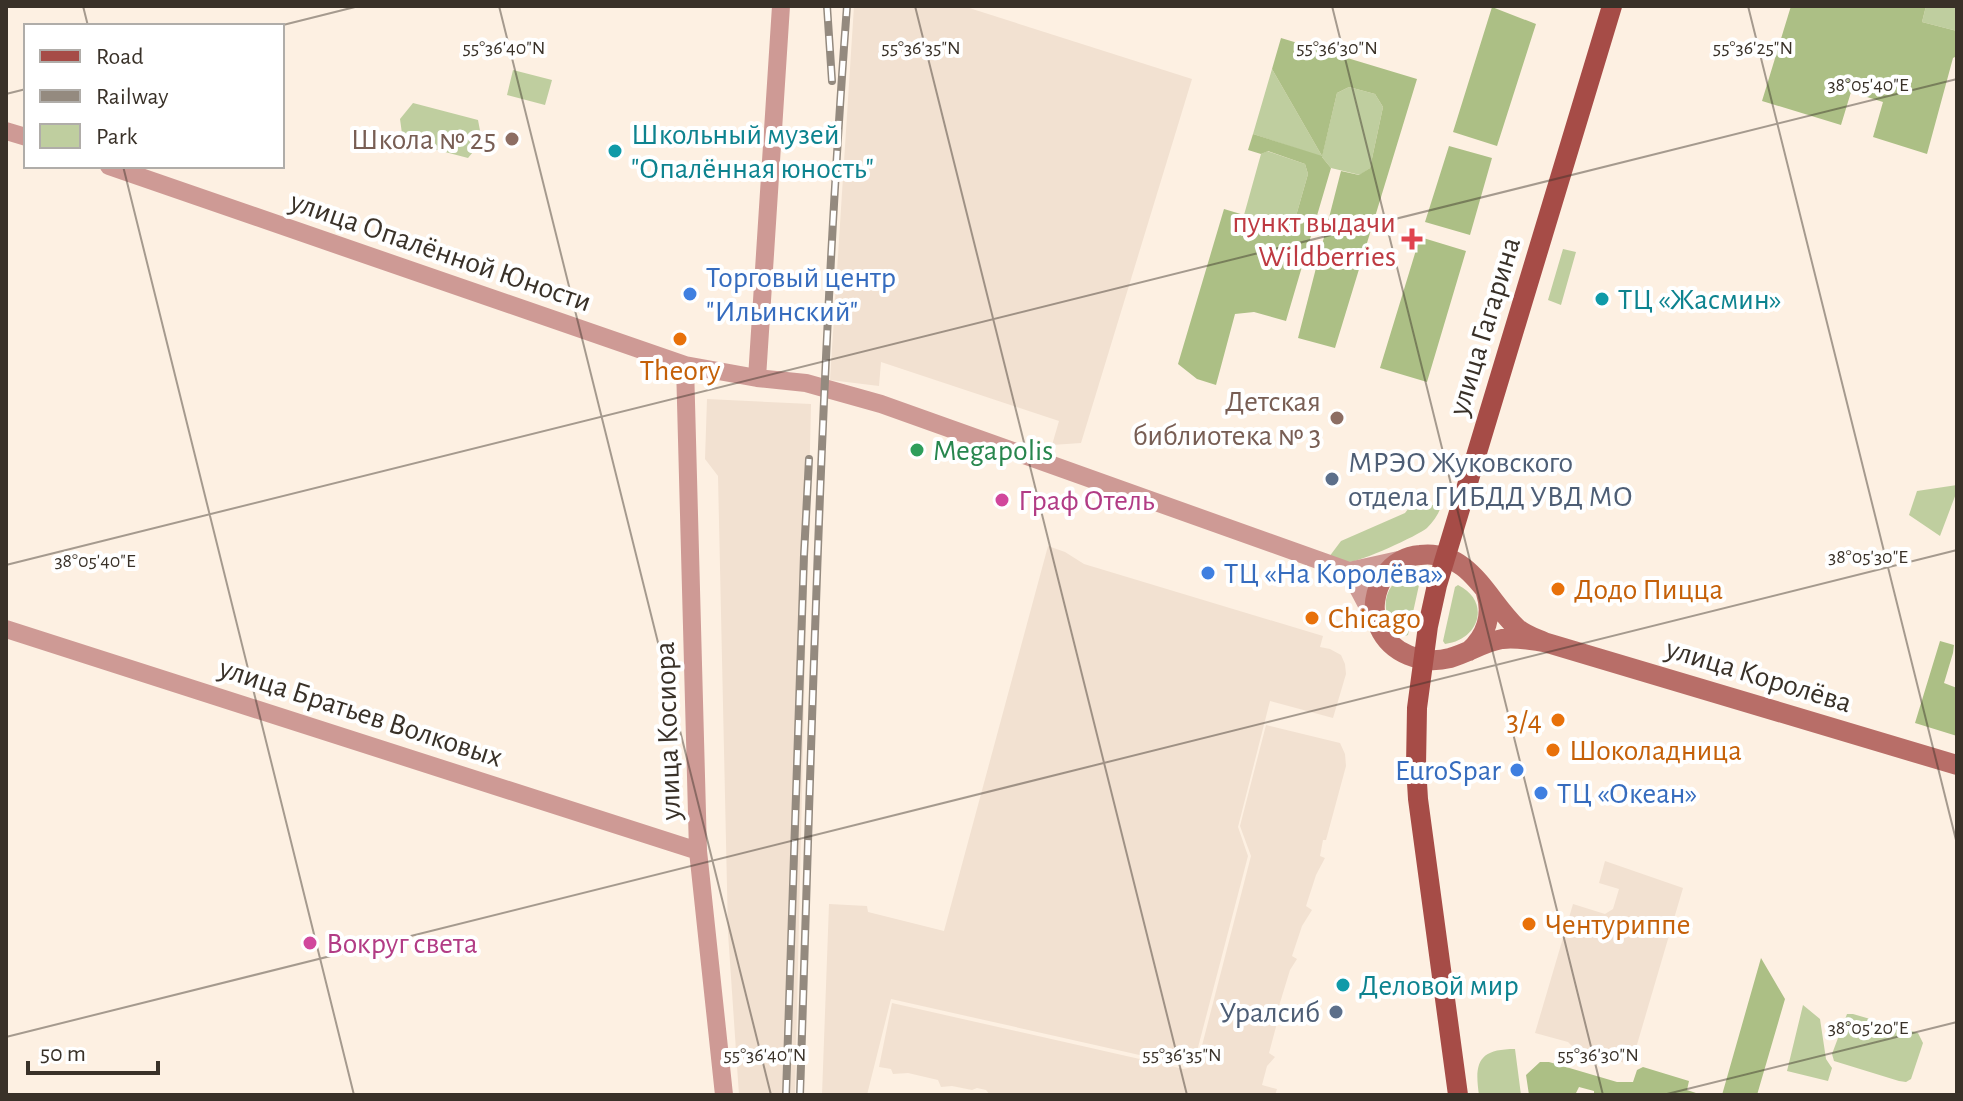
<svg xmlns="http://www.w3.org/2000/svg" width="1963" height="1101" font-family="'Alegreya Sans',sans-serif">
  <style>
    .industrial { fill: #f2e1d1 }
    .green { fill: #bfce9f }
    .forest { fill: #acbf85 }
    .lines { fill: none; stroke-linecap: round; stroke-linejoin: round }
    .minor { stroke: #ce9a95; stroke-width: 18 }
    .secondary { stroke: #b86e68; stroke-width: 20 }
    .primary { stroke: #a64c47; stroke-width: 20 }
    .rail-casing { stroke: #948a7f; stroke-width: 8 }
    .rail { stroke: #fff; stroke-width: 5; stroke-dasharray: 15; stroke-linecap: butt }
    .ticks { fill: none; stroke: #393128; stroke-width: 2; stroke-opacity: 0.45 }
    .education-dot { fill: #8d6e63; stroke: #fff; stroke-width: 3 }
    .culture-dot { fill: #0f9aa8; stroke: #fff; stroke-width: 3 }
    .health-dot { fill: #e0444e; stroke: #fff; stroke-width: 3 }
    .shop-dot { fill: #3f7fe0; stroke: #fff; stroke-width: 3 }
    .food-dot { fill: #e8710a; stroke: #fff; stroke-width: 3 }
    .leisure-dot { fill: #2e9e5b; stroke: #fff; stroke-width: 3 }
    .service-dot { fill: #5c6f8a; stroke: #fff; stroke-width: 3 }
    .hotel-dot { fill: #d1479c; stroke: #fff; stroke-width: 3 }
    .labels { text-anchor: middle; stroke-width: 8; stroke-linejoin: round; paint-order: stroke }
    .culture-label { font-size: 30px; fill: #0d838f; stroke: #fff; text-anchor: start }
    .education-label { font-size: 30px; fill: #785e54; stroke: #fff; text-anchor: end }
    .health-label { font-size: 30px; fill: #be3a42; stroke: #fff; text-anchor: end }
    .street-label { font-size: 30px; fill: #393128; stroke: #fff }
    .shop-label { font-size: 30px; fill: #366cbe; stroke: #fff; text-anchor: start }
    .food-label { font-size: 30px; fill: #c56008; stroke: #fff; text-anchor: start }
    .leisure-label { font-size: 30px; fill: #27864d; stroke: #fff; text-anchor: start }
    .service-label { font-size: 30px; fill: #4e5e75; stroke: #fff; text-anchor: start }
    .hotel-label { font-size: 30px; fill: #b23c85; stroke: #fff; text-anchor: start }
    .ticks-label { font-size: 20px; text-anchor: middle; fill: #393128; stroke: #fff; stroke-width: 8; stroke-linejoin: round; paint-order: stroke }
  </style>
  <rect width="100%" height="100%" fill="#fdf0e2"/>
  <!-- industrial -->
  <path class="industrial" d="M854 6H963L1192 79 1081 443 1052 445 1059 421 881 362 879 386 830 380Z
    M707 399 811 404 795 1095H739L728 933 718 476 705 459Z
    M1048 546 1065 552 1084 564 1323 636 1320 647 1330 649 1341 655 1345 664 1346 674 1333 718 1270 701 1238 827 1248 856 1195 1059 1191 1065H1184L891 999 867 1095H822L829 904 867 906 868 912 944 931Z
    M1266 725 1340 743 1345 754 1346 766 1326 840H1323L1320 856 1325 858 1316 875 1306 906 1312 910 1302 926 1292 956 1297 959 1290 970 1279 1006 1286 1009 1277 1023 1269 1053 1275 1057 1267 1066 1262 1085 1277 1089 1275 1095H990L986 1090 977 1088 972 1090 952 1086 941 1087 938 1080 908 1073 893 1074 891 1069 879 1067 892 1003 1175 1067 1183 1069 1193 1067 1198 1061 1251 856 1240 826Z
    M1605 861 1683 888 1631 1065 1573 1047 1568 1042 1535 1033 1573 904 1605 914 1613 909 1619 889 1599 883Z"/>
  <!-- green -->
  <path class="green" d="M1926 6H1957V31L1922 22Z
    M1272 69 1322 156 1337 93 1349 87 1375 94 1383 107 1370 168 1360 175 1331 168 1322 157 1253 134Z
    M513 70 552 80 545 105 507 95Z
    M413 103 478 120 482 141 468 158 403 141 400 119Z
    M1267 151 1305 164 1308 174 1292 230 1281 236 1247 226 1244 215 1261 154Z
    M1563 249 1576 252 1561 305 1548 300Z
    M1957 485V491L1940 536 1909 515 1917 491Z
    M1423 503 1441 507C1438 515 1433 522 1427 528 1417 536 1359 563 1347 562 1341 562 1334 559 1329 557L1341 541 1405 513 1412 504Z
    M1410 573H1419L1421 576 1408 635 1405 636C1378 620 1379 584 1410 573Z
    M1458 585C1491 601 1480 640 1445 644L1443 641 1455 587Z
    M1803 1005 1820 1019 1826 1059 1832 1068 1828 1081 1787 1071Z
    M1847 1014H1853L1918 1033 1923 1043 1911 1079 1906 1082 1899 1081 1834 1061 1832 1054Z
    M1515 1049 1521 1095H1479C1474 1062 1479 1049 1515 1049Z"/>
  <!-- forest -->
  <path class="forest" d="M1791 6H1926L1922 22 1957 31V56L1953 58 1927 154 1873 137 1883 102 1851 92 1841 125 1762 101Z
    M1492 7 1536 24 1497 146 1453 132Z
    M1281 38 1417 79 1335 348 1298 338 1341 171 1359 175 1370 168 1383 107 1375 94 1349 87 1337 93 1322 157 1331 168 1286 321 1254 312 1235 314 1216 385 1197 379 1178 364 1224 209 1244 215 1247 226 1281 236 1292 230 1308 174 1305 164 1268 151 1261 154 1248 150 1253 134 1322 156 1272 69Z
    M1449 146 1492 158 1470 235 1425 222Z
    M1420 237 1466 251 1427 382 1380 368Z
    M1940 641 1954 645 1953 653 1944 683 1957 688V736L1915 723Z
    M1761 958 1785 999 1757 1095H1722Z
    M1540 1062H1549L1617 1082H1633L1637 1070 1643 1067 1689 1081 1687 1090 1702 1095H1594V1091L1579 1087 1575 1095H1529L1526 1075Z"/>
  <g class="lines">
    <!-- minor -->
    <path class="minor" d="M6 131 26 137
      M109 166 685 365 757 378 806 383 881 404 1349 571
      M685 365 698 851 724 1095
      M757 378 781 6
      M1349 571 1376 622
      M1349 571 1403 559
      M6 629 698 851"/>
    <!-- secondary -->
    <path class="secondary" d="M1544 642C1535 638 1525 635 1517 628 1487 600 1470 549 1420 555 1406 556 1393 563 1385 575 1375 590 1371 610 1379 627 1391 654 1422 665 1450 658 1468 653 1484 642 1502 639 1516 637 1530 640 1544 642L1957 765
      M1469 651C1486 636 1493 615 1486 593"/>
    <!-- primary -->
    <path class="primary" d="M1458 1095 1418 799 1416 766 1417 708 1428 626 1437 585 1612 6"/>
    <defs>
      <path id="rail" d="M827 6 832 81
        M786 1095 804 555 809 459
        M800 1095C812 732 820 368 847 6"/>
    </defs>
    <!-- rail casing -->
    <use href="#rail" class="rail-casing"/>
    <!-- rail -->
    <use href="#rail" class="rail"/>
  </g>
  <!-- ticks -->
  <path class="ticks" d="M83 6 88 26M499 6 771 1095M915 6 1187 1095M1332 6 1603 1095M1748 6 1957 844M279 26 359 6M6 94 26 89M123 166 354 1095M6 565 1957 79M6 1037 1957 550M1663 1095 1957 1022"/>
  <!-- markers -->
  <g class="education-dot">
    <circle cx="512" cy="139" r="8"/>
    <circle cx="1337" cy="418" r="8"/>
  </g>
  <g class="culture-dot">
    <circle cx="615" cy="151" r="8"/>
    <circle cx="1602" cy="299" r="8"/>
    <circle cx="1343" cy="985" r="8"/>
  </g>
  <path class="health-dot" d="M1408 227h8v8h8v8h-8v8h-8v-8h-8v-8h8z"/>
  <g class="shop-dot">
    <circle cx="690" cy="294" r="8"/>
    <circle cx="1208" cy="573" r="8"/>
    <circle cx="1517" cy="770" r="8"/>
    <circle cx="1541" cy="793" r="8"/>
  </g>
  <g class="food-dot">
    <circle cx="680" cy="339" r="8"/>
    <circle cx="1558" cy="589" r="8"/>
    <circle cx="1312" cy="618" r="8"/>
    <circle cx="1558" cy="720" r="8"/>
    <circle cx="1553" cy="750" r="8"/>
    <circle cx="1529" cy="924" r="8"/>
  </g>
  <circle class="leisure-dot" cx="917" cy="450" r="8"/>
  <g class="service-dot">
    <circle cx="1332" cy="479" r="8"/>
    <circle cx="1336" cy="1012" r="8"/>
  </g>
  <g class="hotel-dot">
    <circle cx="1002" cy="500" r="8"/>
    <circle cx="310" cy="943" r="8"/>
  </g>
  <g class="labels">
    <!-- culture labels -->
    <g class="culture-label">
      <text x="631" y="144">Школьный музей<tspan x="631" dy="34">"Опалённая юность"</tspan></text>
      <text x="1618" y="309">ТЦ «Жасмин»</text>
      <text x="1359" y="995">Деловой мир</text>
    </g>
    <!-- education labels -->
    <g class="education-label">
      <text x="496" y="149">Школа № 25</text>
      <text x="1321" y="411">Детская<tspan x="1321" dy="34">библиотека № 3</tspan></text>
    </g>
    <!-- health labels -->
    <g class="health-label">
      <text x="1396" y="232">пункт выдачи<tspan x="1396" dy="34">Wildberries</tspan></text>
    </g>
    <!-- street labels -->
    <g class="street-label">
      <text transform="translate(441 251) rotate(19)" y="10">улица Опалённой Юности</text>
      <text transform="translate(1484 326) rotate(-73)" y="10">улица Гагарина</text>
      <text transform="translate(1759 675) rotate(17)" y="10">улица Королёва</text>
      <text transform="translate(361 712) rotate(18)" y="10">улица Братьев Волковых</text>
      <text transform="translate(667 731) rotate(-92)" y="10">улица Косиора</text>
    </g>
    <!-- shop labels -->
    <g class="shop-label">
      <text x="706" y="287">Торговый центр<tspan x="706" dy="34">"Ильинский"</tspan></text>
      <text x="1224" y="583">ТЦ «На Королёва»</text>
      <text x="1501" y="780" text-anchor="end">EuroSpar</text>
      <text x="1557" y="803">ТЦ «Океан»</text>
    </g>
    <!-- food labels -->
    <g class="food-label">
      <text x="680" y="380" text-anchor="middle">Theory</text>
      <text x="1574" y="599">Додо Пицца</text>
      <text x="1328" y="628">Chicago</text>
      <text x="1542" y="730" text-anchor="end">3/4</text>
      <text x="1569" y="760">Шоколадница</text>
      <text x="1545" y="934">Чентуриппе</text>
    </g>
    <!-- leisure labels -->
    <g class="leisure-label">
      <text x="933" y="460">Megapolis</text>
    </g>
    <!-- service labels -->
    <g class="service-label">
      <text x="1348" y="472">МРЭО Жуковского<tspan x="1348" dy="34">отдела ГИБДД УВД МО</tspan></text>
      <text x="1320" y="1022" text-anchor="end">Уралсиб</text>
    </g>
    <!-- hotel labels -->
    <g class="hotel-label">
      <text x="1018" y="510">Граф Отель</text>
      <text x="326" y="953">Вокруг света</text>
    </g>
  </g>
  <g class="ticks-label">
    <text x="1753" y="54">55°36'25"N</text>
    <text x="504" y="54">55°36'40"N</text>
    <text x="921" y="54">55°36'35"N</text>
    <text x="1337" y="54">55°36'30"N</text>
    <text x="1868" y="91">38°05'40"E</text>
    <text x="1868" y="563">38°05'30"E</text>
    <text x="95" y="567">38°05'40"E</text>
    <text x="1868" y="1034">38°05'20"E</text>
    <text x="765" y="1061">55°36'40"N</text>
    <text x="1182" y="1061">55°36'35"N</text>
    <text x="1598" y="1061">55°36'30"N</text>
  </g>
  <!-- border -->
  <rect width="1963" height="1101" fill="none" stroke="#393128" stroke-width="16"/>
  <!-- legend -->
  <rect x="24" y="24" width="260" height="144" fill="#ffffff" stroke="#b0ada9" stroke-width="2"/>
  <rect x="40" y="50" width="40" height="12" fill="#a64c47" stroke="#b0ada9" stroke-width="2"/>
  <text x="96" y="64" font-size="24" fill="#393128">Road</text>
  <rect x="40" y="90" width="40" height="12" fill="#948a7f" stroke="#b0ada9" stroke-width="2"/>
  <text x="96" y="104" font-size="24" fill="#393128">Railway</text>
  <rect x="40" y="124" width="40" height="24" fill="#bfce9f" stroke="#b0ada9" stroke-width="2"/>
  <text x="96" y="144" font-size="24" fill="#393128">Park</text>
  <!-- scale -->
  <path d="M28 1061v12h130v-12" fill="none" stroke="#393128" stroke-width="4"/>
  <text x="40" y="1061" font-size="24" fill="#393128" stroke="#ffffff" stroke-width="6" paint-order="stroke">50 m</text>
</svg>
